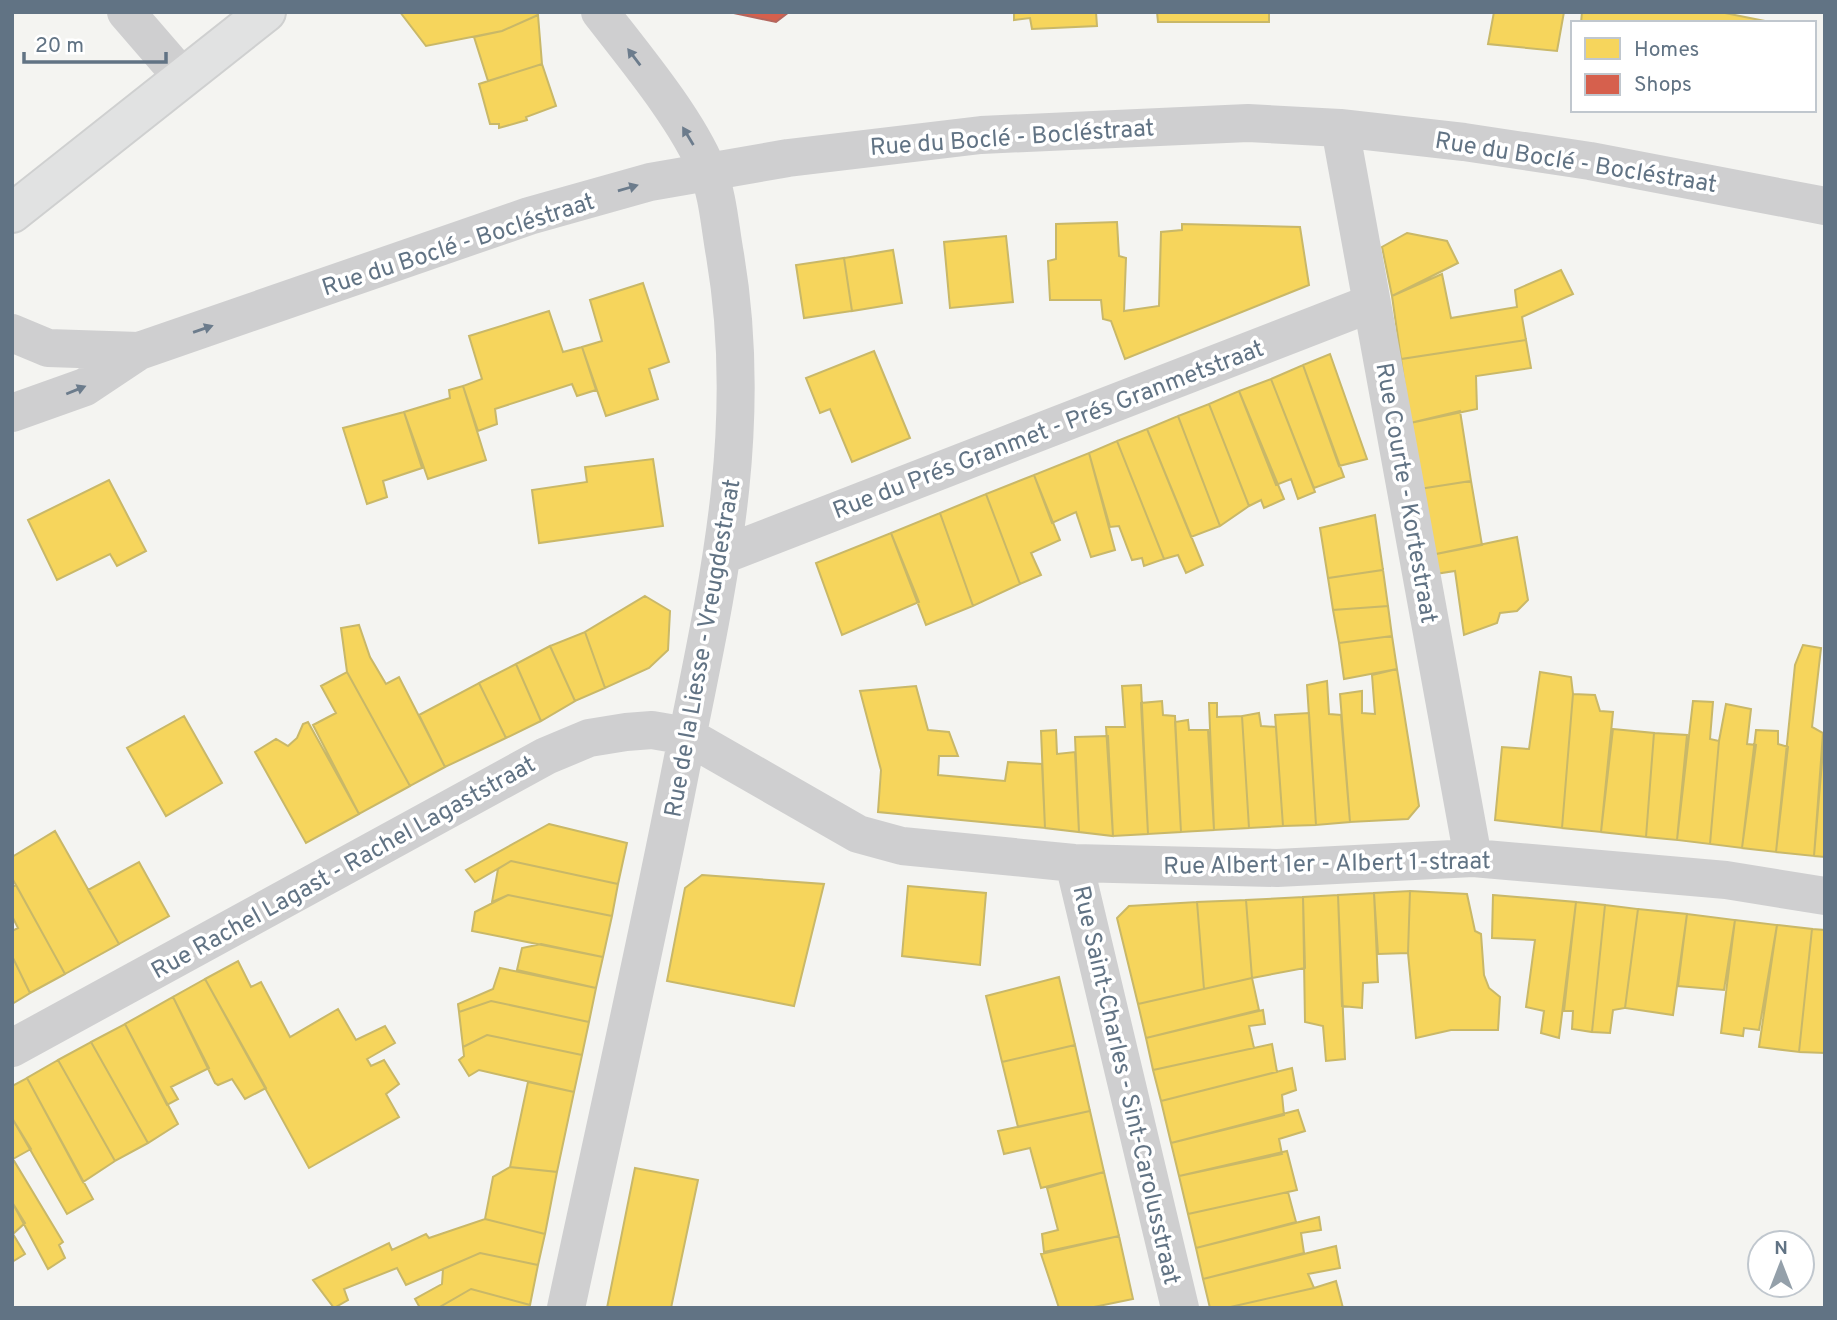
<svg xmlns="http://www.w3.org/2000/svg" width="1837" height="1320" font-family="Overpass,sans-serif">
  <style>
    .homes { fill: #f6d55c; stroke: #c9b868; stroke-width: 2 }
    .shops { fill: #d6604d; stroke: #b3665e; stroke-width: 2 }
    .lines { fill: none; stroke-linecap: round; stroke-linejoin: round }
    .major-casing { stroke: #cfd0d0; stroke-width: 42 }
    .minor { stroke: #cfcfd0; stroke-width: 38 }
    .major { stroke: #e1e2e2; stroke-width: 38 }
    .oneway { fill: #6c7c8c }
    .labels { text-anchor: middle; stroke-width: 7; stroke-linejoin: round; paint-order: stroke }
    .street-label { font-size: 24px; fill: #617384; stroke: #fff }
  </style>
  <rect width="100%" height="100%" fill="#f4f4f1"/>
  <!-- homes -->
  <path class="homes" d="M400 12H537L538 15 502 31 426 46Z
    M1014 12H1096L1097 26 1032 29 1030 18 1014 20Z
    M1157 12H1269V22H1158Z
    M1494 12H1564L1557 51 1488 44Z
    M1582 12H1720L1770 22 1581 23Z
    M538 15 542 64 488 81 474 37 502 31Z
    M542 64 556 106 526 117 527 120 499 128V124H490L479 84Z
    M1117 222 1119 256 1126 258 1124 311 1159 306 1161 232 1182 230V224L1300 227 1309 285 1125 359 1111 321 1103 319 1101 300H1050L1048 261 1056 259V224Z
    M1407 233 1447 241 1458 263 1392 296 1382 247Z
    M1006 236 1013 302 950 308 944 242Z
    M893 250 902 303 852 311 844 258Z
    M844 258 852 311 804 318 796 265Z
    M1561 270 1573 294 1522 317 1526 340 1401 359 1392 296 1442 274 1451 318 1517 307 1515 290Z
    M643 283 669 362 649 369 658 399 606 416 582 347 602 341 590 300Z
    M549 311 563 352 582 347 596 390 577 396 572 384 495 409 497 424 478 431 463 386 482 379 469 336Z
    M1526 340 1531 368 1476 376 1477 409 1410 423 1401 359Z
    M874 351 910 438 852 462 830 409 820 413 806 378Z
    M1330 354 1367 459 1339 466 1303 365Z
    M1303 365 1344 477 1314 488 1271 379Z
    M1271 379 1315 492 1298 499 1291 479 1276 485 1239 391Z
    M463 386 486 460 428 479 404 412 450 398 449 390Z
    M1239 391 1284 499 1264 508 1261 500 1249 506 1209 404Z
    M1209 404 1249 506 1220 526 1178 416Z
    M1460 411 1471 481 1419 489 1410 423Z
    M404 412 422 468 383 481 387 497 367 504 343 428Z
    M1178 416 1220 526 1191 537 1147 429Z
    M1147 429 1203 565 1186 573 1178 555 1164 559 1117 441Z
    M1117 441 1164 559 1144 566 1142 558 1132 560 1119 526 1110 527 1089 453Z
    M1089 453 1115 550 1091 557 1076 512 1052 523 1034 475Z
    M653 459 663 526 539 543 532 490 587 482 585 467Z
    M1034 475 1060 540 1031 553 1041 575 1020 584 986 494Z
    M109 480 146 551 117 566 110 554 57 580 28 520Z
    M1471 481 1482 545 1431 555 1419 489Z
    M986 494 1020 584 973 606 940 513Z
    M940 513 973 606 926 625 891 533Z
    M1375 515 1383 570 1328 578 1320 528Z
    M891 533 919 602 842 635 816 563Z
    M1517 537 1528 600 1517 611 1500 613 1497 623 1464 635 1455 571 1435 574 1431 555Z
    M1383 570 1388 606 1333 610 1328 578Z
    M645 596 670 611 668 650 649 668 605 688 585 632Z
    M1388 606 1392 636 1339 643 1333 610Z
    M359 625 370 657 386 684 399 677 445 767 410 786 347 672 341 628Z
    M585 632 605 688 575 701 550 646Z
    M1392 636 1397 669 1344 679 1339 643Z
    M1803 645 1821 648 1812 727 1823 733 1814 856 1776 852 1795 665Z
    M550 646 575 701 541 721 516 664Z
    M516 664 541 721 506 738 479 683Z
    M1397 669 1419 806 1408 819 1350 822 1340 694 1362 691V713L1375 714 1372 675Z
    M347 672 410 786 359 814 313 725 336 713 321 686Z
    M1540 672 1571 677 1573 694 1562 828 1495 820 1502 747 1529 749Z
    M1327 681 1329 714 1341 715 1350 822 1316 825 1307 685Z
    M479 683 506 738 445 767 419 715Z
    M1141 685 1148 834 1113 836 1106 727H1125L1122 686Z
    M916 686 928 730 949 732 958 756H939L938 775 1005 781 1008 762 1042 764 1045 828 878 812 881 770 860 691Z
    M1573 694 1595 695 1600 711 1613 712 1601 832 1562 828Z
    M1162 701 1163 715 1175 716 1181 832 1148 834 1141 703Z
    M1693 701 1713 702 1710 739 1719 741 1710 844 1677 840Z
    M1209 703H1217V717L1242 716 1249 828 1214 830Z
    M1726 704 1751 709 1747 744 1756 745 1742 848 1710 844 1719 741Z
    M1259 713 1261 726 1276 727 1283 826 1249 828 1242 716Z
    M1309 713 1316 825 1283 826 1275 715Z
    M184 716 222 783 166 816 127 748Z
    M1188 720 1189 730H1208L1214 830 1181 832 1175 722Z
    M308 722 359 814 306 843 255 752 276 739 288 746 297 738 303 724Z
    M1825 727V857L1814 856Z
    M1613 729 1654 733 1646 837 1601 832Z
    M1056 730 1057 754 1075 752 1079 832 1045 828 1041 731Z
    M1756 730 1778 731V744L1788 747 1776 852 1742 848Z
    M1654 733 1687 735 1677 840 1646 837Z
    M1108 736 1113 836 1079 832 1075 737Z
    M549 824 627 843 618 884 511 861 475 882 466 870Z
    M55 831 119 944 65 974 12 878V857Z
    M511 861 618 884 612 916 508 895 492 902 498 869Z
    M139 862 169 916 119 944 88 890Z
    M702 875 824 884 794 1006 667 981 685 888Z
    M16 885 65 974 30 993 12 956V931L18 928 12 916V887Z
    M908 886 986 893 980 965 902 956Z
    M1410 891 1408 953 1378 954 1374 893Z
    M1410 891 1467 894 1475 931 1481 934 1484 975 1489 988 1500 997 1498 1030H1451L1416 1038 1408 953Z
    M1374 893 1378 982 1363 983 1362 1008 1342 1006 1338 895Z
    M508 895 612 916 603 957 472 931 475 912Z
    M1338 895 1345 1059 1326 1061 1323 1026 1305 1022 1303 897Z
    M1493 895 1576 902 1559 1038 1541 1033 1544 1011 1526 1007 1535 940 1492 938Z
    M1303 897 1305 968 1252 978 1246 900Z
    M1246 900 1252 978 1204 989 1197 902Z
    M1197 902 1204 989 1138 1004 1117 918 1129 906Z
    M1576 902 1605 905 1592 1032 1572 1029 1573 1011H1564Z
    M1605 905 1638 909 1625 1008 1613 1010 1610 1033 1592 1032Z
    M1638 909 1687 914 1673 1015 1625 1008Z
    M1687 914 1735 920 1724 990 1678 986Z
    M1735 920 1777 925 1759 1030 1744 1028 1743 1036 1721 1033Z
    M1777 925 1812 929 1799 1052 1759 1047Z
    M1812 929 1825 930V1053L1799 1052Z
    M541 944 603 957 596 988 517 970 522 948Z
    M12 956 30 993 12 1004Z
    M238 961 251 987 261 982 290 1037 338 1009 356 1040 385 1026 395 1043 367 1059 371 1066 384 1060 399 1084 386 1094 399 1117 309 1168 205 979Z
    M500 968 596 988 589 1022 491 1001 459 1012 458 1004 493 989Z
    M1059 977 1075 1045 1002 1062 986 996Z
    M1252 978 1259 1010 1146 1038 1138 1004Z
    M205 979 266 1088 245 1099 232 1079 218 1085 215 1083 173 997Z
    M173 997 209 1068 171 1087 178 1099 167 1105 125 1024Z
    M491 1001 589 1022 582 1055 487 1035 463 1047 459 1012Z
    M1263 1010 1265 1024 1249 1026 1254 1048 1153 1070 1146 1038Z
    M125 1024 178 1124 148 1143 91 1042Z
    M487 1035 582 1055 574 1092 479 1070 469 1076 459 1060 464 1056 463 1047Z
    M91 1042 148 1143 115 1161 58 1060Z
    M1272 1044 1277 1072 1161 1101 1153 1070Z
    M1075 1045 1090 1111 1018 1127 1002 1062Z
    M58 1060 115 1161 83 1182 27 1078Z
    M1292 1068 1296 1090 1282 1095 1284 1115 1171 1143 1161 1101Z
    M27 1078 93 1199 67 1214 12 1118V1086Z
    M528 1082 574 1092 557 1172 510 1167Z
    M1298 1110 1305 1131 1279 1139 1282 1154 1179 1176 1171 1143Z
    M1090 1111 1104 1172 1041 1188 1030 1148 1004 1154 998 1131Z
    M12 1118 31 1149 13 1159 63 1242 59 1245 65 1258 48 1269 12 1202Z
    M1287 1151 1297 1190 1188 1214 1179 1176Z
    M510 1167 557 1172 545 1234 485 1219 493 1177Z
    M635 1168 698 1180 671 1308H607Z
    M1104 1172 1119 1236 1044 1252 1042 1234 1058 1230 1047 1188Z
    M1288 1192 1296 1222 1196 1248 1188 1214Z
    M12 1202 25 1223 13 1234 25 1254 12 1262Z
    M1319 1217 1321 1230 1301 1233 1304 1253 1203 1279 1196 1248Z
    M485 1219 545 1234 538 1265 480 1253 406 1285 397 1268 344 1289 348 1300 334 1308 313 1280 389 1243 392 1250 426 1234 429 1238Z
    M1119 1236 1133 1299 1089 1308H1059L1041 1254Z
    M1336 1246 1340 1268 1308 1274 1314 1288 1226 1308H1210L1203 1279Z
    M480 1253 538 1265 530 1305 471 1289 438 1308H420L415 1299 442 1284 443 1269Z
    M1336 1281 1343 1308H1226L1314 1288Z
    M471 1289 530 1305 529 1308H438Z"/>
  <!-- shops -->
  <path class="shops" d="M729 12H789L776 22Z"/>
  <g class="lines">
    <defs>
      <path id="major" d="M12 213 266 12"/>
    </defs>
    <!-- major casing -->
    <use href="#major" class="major-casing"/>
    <!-- minor -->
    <path class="minor" d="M126 12 183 78
      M1340 128 1473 858
      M12 333 48 348 139 351
      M12 413 85 387 139 351 529 216 650 182 788 158 981 135 1248 123 1340 128 1464 142 1590 161 1825 206
      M723 555 1372 303
      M1074 863 1180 1308
      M12 1048 546 756 589 738 626 732 652 730 687 736 858 834 902 846 1074 863 1277 868 1473 858 1726 880 1825 896
      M566 1308C604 1131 644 955 679 778 714 600 756 438 725 255 720 228 718 194 707 169 686 118 634 56 600 12"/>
    <!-- major -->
    <use href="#major" class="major"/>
  </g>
  <!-- one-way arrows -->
  <defs><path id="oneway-solid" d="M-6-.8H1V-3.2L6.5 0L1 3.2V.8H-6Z" transform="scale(1.75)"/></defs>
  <g class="oneway">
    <use href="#oneway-solid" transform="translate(634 57) rotate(-127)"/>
    <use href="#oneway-solid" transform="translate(688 136) rotate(-121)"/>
    <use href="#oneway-solid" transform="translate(628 188) rotate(-16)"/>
    <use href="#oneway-solid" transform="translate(203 329) rotate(-19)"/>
    <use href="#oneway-solid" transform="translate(76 390) rotate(-22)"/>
  </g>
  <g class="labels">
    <!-- street labels -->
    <g class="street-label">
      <text transform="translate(1012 137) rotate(-4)" y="8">Rue du Boclé - Bocléstraat</text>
      <text transform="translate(1576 162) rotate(9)" y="8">Rue du Boclé - Bocléstraat</text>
      <text transform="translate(458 244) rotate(-18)" y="8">Rue du Boclé - Bocléstraat</text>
      <text transform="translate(1048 429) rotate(-21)" y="8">Rue du Prés Granmet - Prés Granmetstraat</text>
      <text transform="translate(1407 493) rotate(80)" y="8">Rue Courte - Kortestraat</text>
      <text transform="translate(702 648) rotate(-80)" y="8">Rue de la Liesse - Vreugdestraat</text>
      <text transform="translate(1327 863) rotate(-1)" y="8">Rue Albert 1er - Albert 1-straat</text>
      <text transform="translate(343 867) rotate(-29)" y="8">Rue Rachel Lagast - Rachel Lagaststraat</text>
      <text transform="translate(1127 1085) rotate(77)" y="8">Rue Saint-Charles - Sint-Carolusstraat</text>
    </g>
  </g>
  <!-- border -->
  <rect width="1837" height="1320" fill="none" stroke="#617384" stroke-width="28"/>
  <!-- legend -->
  <rect x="1571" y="21" width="245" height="91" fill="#ffffff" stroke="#c0c7ce" stroke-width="2"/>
  <rect x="1585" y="38" width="35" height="21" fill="#f6d55c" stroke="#c0c7ce" stroke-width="2"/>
  <text x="1634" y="56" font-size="21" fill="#617384">Homes</text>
  <rect x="1585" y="74" width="35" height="21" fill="#d6604d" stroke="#c0c7ce" stroke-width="2"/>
  <text x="1634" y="91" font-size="21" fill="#617384">Shops</text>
  <!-- north arrow -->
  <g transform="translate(1781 1264)"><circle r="33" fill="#ffffff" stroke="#c0c7ce" stroke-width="2"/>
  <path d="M0-5L12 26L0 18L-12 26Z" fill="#94a0aa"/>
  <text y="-10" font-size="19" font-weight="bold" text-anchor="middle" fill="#617384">N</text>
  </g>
  <!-- scale -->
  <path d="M24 52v10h142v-10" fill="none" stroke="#617384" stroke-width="3.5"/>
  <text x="35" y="52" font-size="21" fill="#617384" stroke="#ffffff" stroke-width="5" paint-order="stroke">20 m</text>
</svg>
